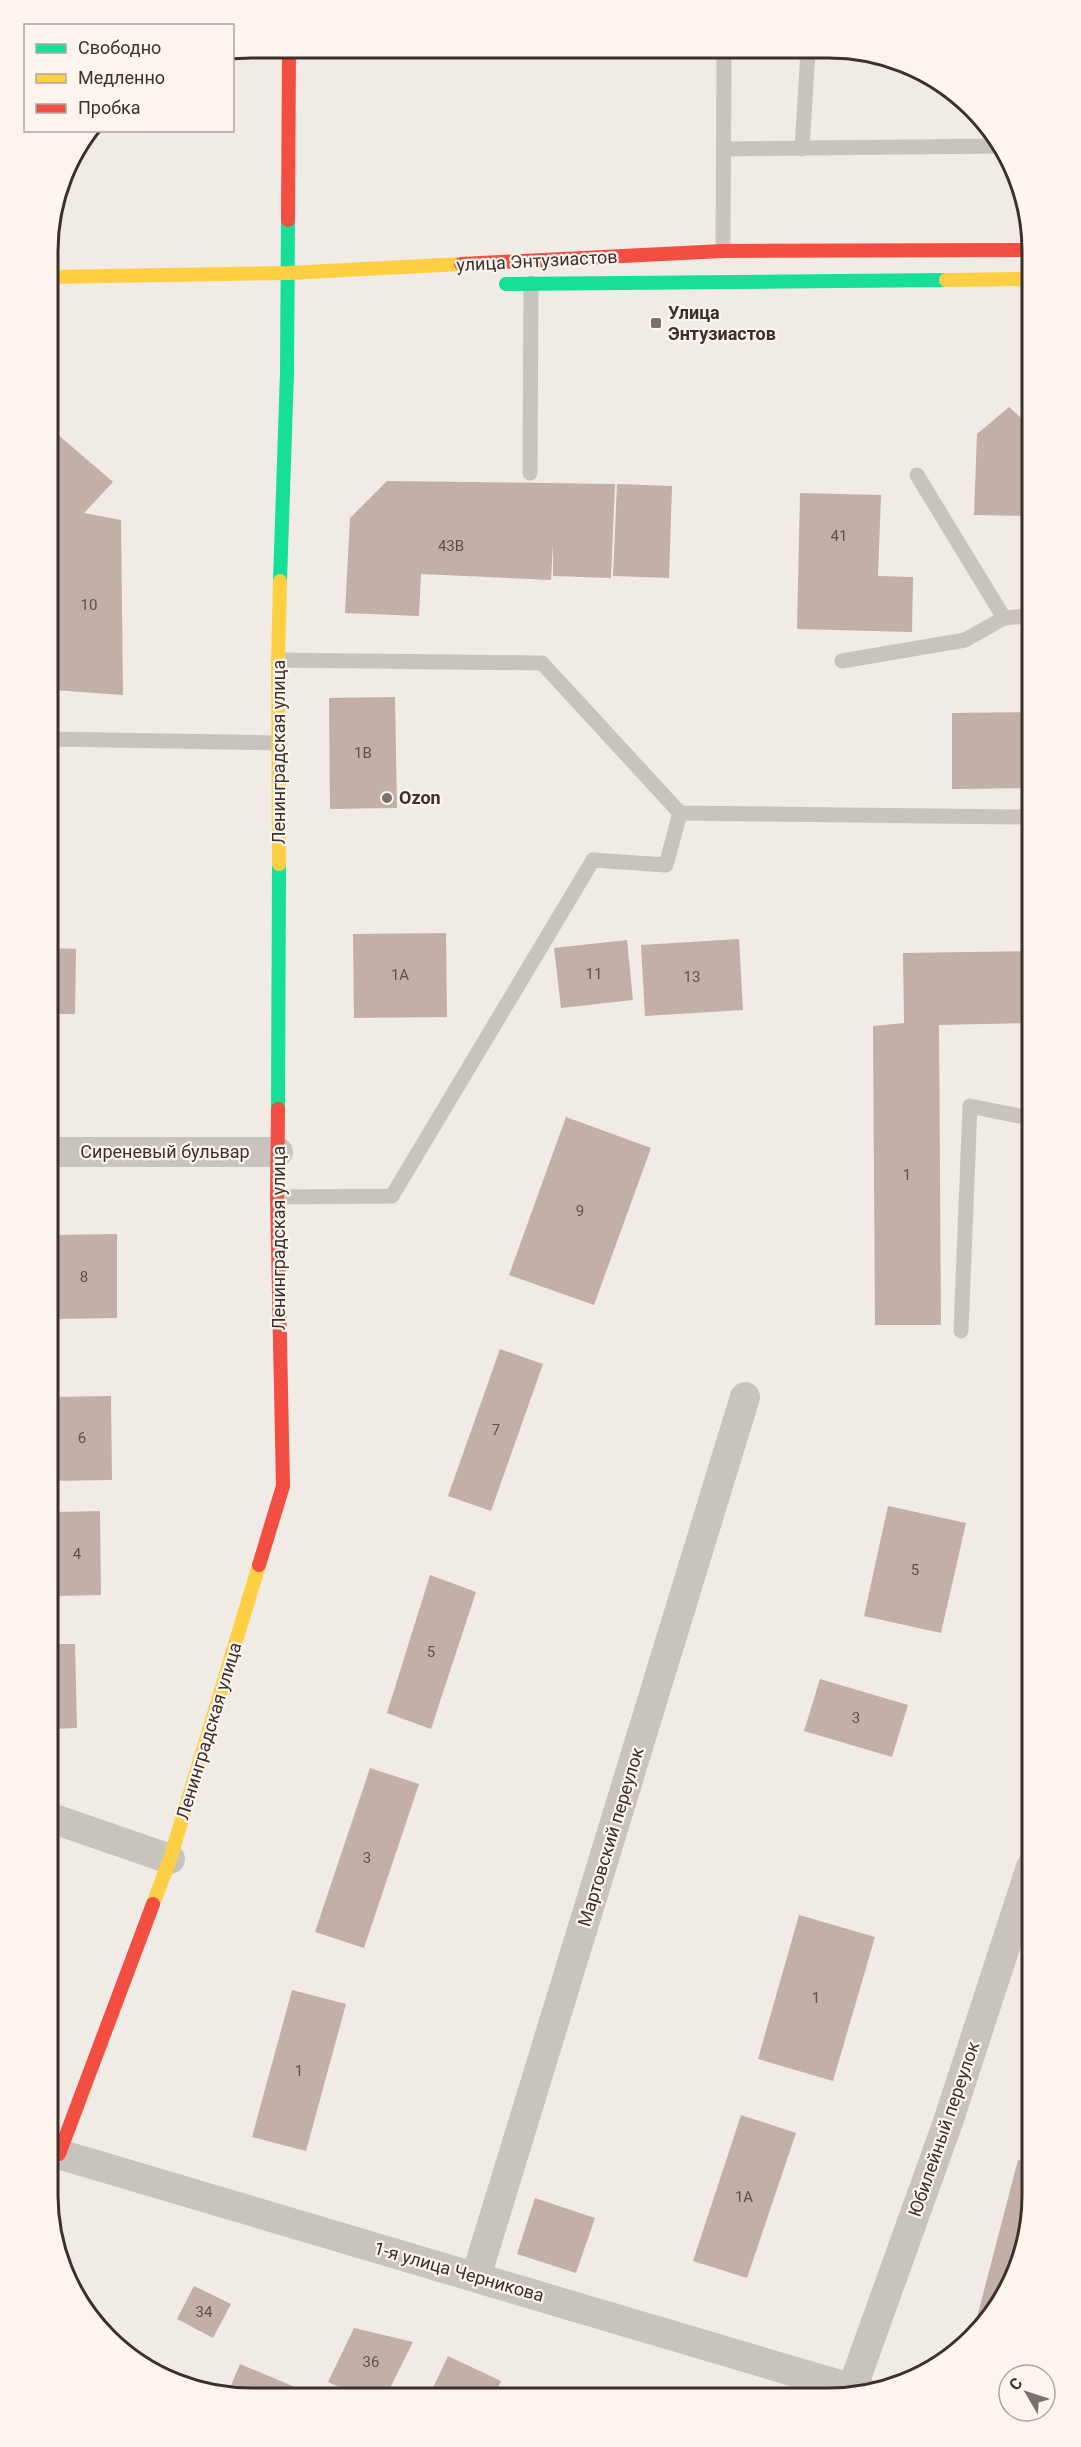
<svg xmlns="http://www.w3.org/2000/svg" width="1081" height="2447" font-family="Roboto,sans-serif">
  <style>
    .building { fill: #c3afa7 }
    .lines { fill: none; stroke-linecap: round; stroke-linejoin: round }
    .lane { stroke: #c9c3be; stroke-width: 15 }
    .street { stroke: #c9c3be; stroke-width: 30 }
    .fast { stroke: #16e098; stroke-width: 14 }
    .slow { stroke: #ffcf43; stroke-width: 14 }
    .jam { stroke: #f24e42; stroke-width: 14 }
    .poi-dot { fill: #7a716c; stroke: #fbf5ee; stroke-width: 2 }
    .labels { text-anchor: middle; stroke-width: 4.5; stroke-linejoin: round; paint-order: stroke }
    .number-label { font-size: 15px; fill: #5d504a }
    .street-label { font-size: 18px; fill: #3b302b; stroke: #fbf5ee }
    .poi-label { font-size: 18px; font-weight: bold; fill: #3b302b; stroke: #fbf5ee; text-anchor: start }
    .rim { fill: none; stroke: #3b302b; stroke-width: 3 }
  </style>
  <rect width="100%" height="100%" fill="#f0ebe5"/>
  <!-- building -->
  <path class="building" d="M1009 407 1027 423V516L974 515 977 434Z
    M56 433 113 482 84 513 121 520 123 695 54 690 57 520 49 514V440Z
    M387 481 615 484 611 578 553 576V544L551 580 421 574 419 616 345 613 350 518Z
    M617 484 672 486 669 578 613 576Z
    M800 493 881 495 878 576 913 577 912 632 797 629Z
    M395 697 397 808 330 809 329 698Z
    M1028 712V788L952 789V713Z
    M446 933 447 1017 354 1018 353 934Z
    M739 939 743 1010 645 1016 641 945Z
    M627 940 633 1000 561 1008 554 948Z
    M51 948 76 949 75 1014H51Z
    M1028 951 1029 1023 939 1025 941 1325H875L873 1026 904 1023 903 953Z
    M566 1117 651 1148 594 1305 509 1275Z
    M117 1234V1318L52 1319V1235Z
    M500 1349 543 1364 491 1511 448 1496Z
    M111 1396 112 1480 53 1481 52 1397Z
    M888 1506 966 1523 941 1633 864 1616Z
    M100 1511 101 1595 53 1596V1512Z
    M430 1575 476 1592 431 1729 387 1713Z
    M53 1644H75L77 1728 53 1729Z
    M820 1679 908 1705 892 1757 804 1731Z
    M370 1768 419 1784 364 1948 315 1932Z
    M799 1915 875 1937 833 2081 758 2059Z
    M292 1990 346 2004 306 2151 252 2137Z
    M1031 2099H1032V2123L1026 2121Z
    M741 2115 796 2133 747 2278 693 2261Z
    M1018 2160 1032 2163 1033 2209 1022 2261 991 2320 983 2327 975 2325Z
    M535 2198 595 2218 576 2273 517 2254Z
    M194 2286 231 2304 213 2338 177 2319Z
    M354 2328 413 2342 387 2394H355L328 2382Z
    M448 2356 501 2381 495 2394H430Z
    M240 2364 302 2390 300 2395H227Z"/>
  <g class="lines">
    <!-- lane -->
    <path class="lane" d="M725 149 1002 146
      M802 149 808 51
      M723 251 724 51
      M530 473 531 283
      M917 475 1004 618 1027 616
      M842 661 965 640 1004 618
      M50 739 280 743
      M680 813 1028 817
      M277 1197 392 1196 593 860 666 865 680 813 542 663 278 660
      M961 1331 970 1106 1029 1118"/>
    <!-- street -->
    <path class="street" d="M51 1152H278
      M54 1819 170 1859
      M55 2153 863 2392
      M476 2277 745 1397
      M852 2389 948 2122 1031 1867"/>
    <!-- fast -->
    <path class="fast" d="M506 284 946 280
      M280 581 287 372 288 220
      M278 1109 279 864"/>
    <!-- slow -->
    <path class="slow" d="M49 277 288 273 461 264
      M946 280 1026 279
      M279 864 278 660 280 581
      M153 1904 170 1859 259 1565"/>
    <!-- jam -->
    <path class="jam" d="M288 220 289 48
      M461 264 723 251 1026 250
      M259 1565 283 1486 277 1197 278 1109
      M59 2154 153 1904"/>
  </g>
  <!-- markers -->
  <g class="poi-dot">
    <rect x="650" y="317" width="12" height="12" rx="3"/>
    <circle cx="387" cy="798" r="6"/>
  </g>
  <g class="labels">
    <!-- number labels -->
    <g class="number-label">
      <text x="839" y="541">41</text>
      <text x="451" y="551">43В</text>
      <text x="89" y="610">10</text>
      <text x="363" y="758">1В</text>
      <text x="594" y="979">11</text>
      <text x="400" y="980">1А</text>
      <text x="692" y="982">13</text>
      <text x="907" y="1180">1</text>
      <text x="580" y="1216">9</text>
      <text x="84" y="1282">8</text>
      <text x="496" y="1435">7</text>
      <text x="82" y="1443">6</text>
      <text x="77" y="1559">4</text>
      <text x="915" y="1575">5</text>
      <text x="431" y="1657">5</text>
      <text x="856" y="1723">3</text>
      <text x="367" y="1863">3</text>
      <text x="816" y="2003">1</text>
      <text x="299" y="2076">1</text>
      <text x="744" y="2202">1А</text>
      <text x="204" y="2317">34</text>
      <text x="371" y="2367">36</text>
    </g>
    <!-- street labels -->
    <g class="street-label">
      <text transform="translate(537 261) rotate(-3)" y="6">улица Энтузиастов</text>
      <text transform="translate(279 752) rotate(-90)" y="6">Ленинградская улица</text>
      <text x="165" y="1158">Сиреневый бульвар</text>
      <text transform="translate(279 1238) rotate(-90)" y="6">Ленинградская улица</text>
      <text transform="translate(209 1731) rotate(-73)" y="6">Ленинградская улица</text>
      <text transform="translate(611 1837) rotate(-73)" y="6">Мартовский переулок</text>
      <text transform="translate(944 2129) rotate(-71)" y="6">Юбилейный переулок</text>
      <text transform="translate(459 2272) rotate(16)" y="6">1-я улица Черникова</text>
    </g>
    <!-- poi labels -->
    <g class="poi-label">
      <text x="668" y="319">Улица<tspan x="668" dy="21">Энтузиастов</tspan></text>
      <text x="399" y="804">Ozon</text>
    </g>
  </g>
  <!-- crop -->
  <path d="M0 0H1081V2447H0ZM251 58H829A193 193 0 0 1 1022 251V2195A193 193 0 0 1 829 2388H251A193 193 0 0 1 58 2195V251A193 193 0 0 1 251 58Z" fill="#fbf5ee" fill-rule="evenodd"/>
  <path class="rim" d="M251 58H829A193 193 0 0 1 1022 251V2195A193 193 0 0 1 829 2388H251A193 193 0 0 1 58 2195V251A193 193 0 0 1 251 58Z"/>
  <!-- legend -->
  <rect x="24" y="24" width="210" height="108" fill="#fbf5ee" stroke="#aea6a0" stroke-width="1.5"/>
  <rect x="36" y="44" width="30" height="9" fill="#16e098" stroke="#aea6a0" stroke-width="1.5"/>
  <text x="78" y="54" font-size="18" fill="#3b302b">Свободно</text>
  <rect x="36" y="74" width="30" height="9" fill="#ffcf43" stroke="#aea6a0" stroke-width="1.5"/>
  <text x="78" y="84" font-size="18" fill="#3b302b">Медленно</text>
  <rect x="36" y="104" width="30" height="9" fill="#f24e42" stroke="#aea6a0" stroke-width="1.5"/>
  <text x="78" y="114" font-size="18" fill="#3b302b">Пробка</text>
  <!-- north arrow -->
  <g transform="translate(1027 2393) rotate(309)"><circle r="28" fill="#fbf5ee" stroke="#aea6a0" stroke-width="1.5"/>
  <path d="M0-4.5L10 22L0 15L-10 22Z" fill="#7a716c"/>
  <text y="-9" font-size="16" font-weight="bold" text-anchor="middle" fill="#3b302b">С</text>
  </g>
</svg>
